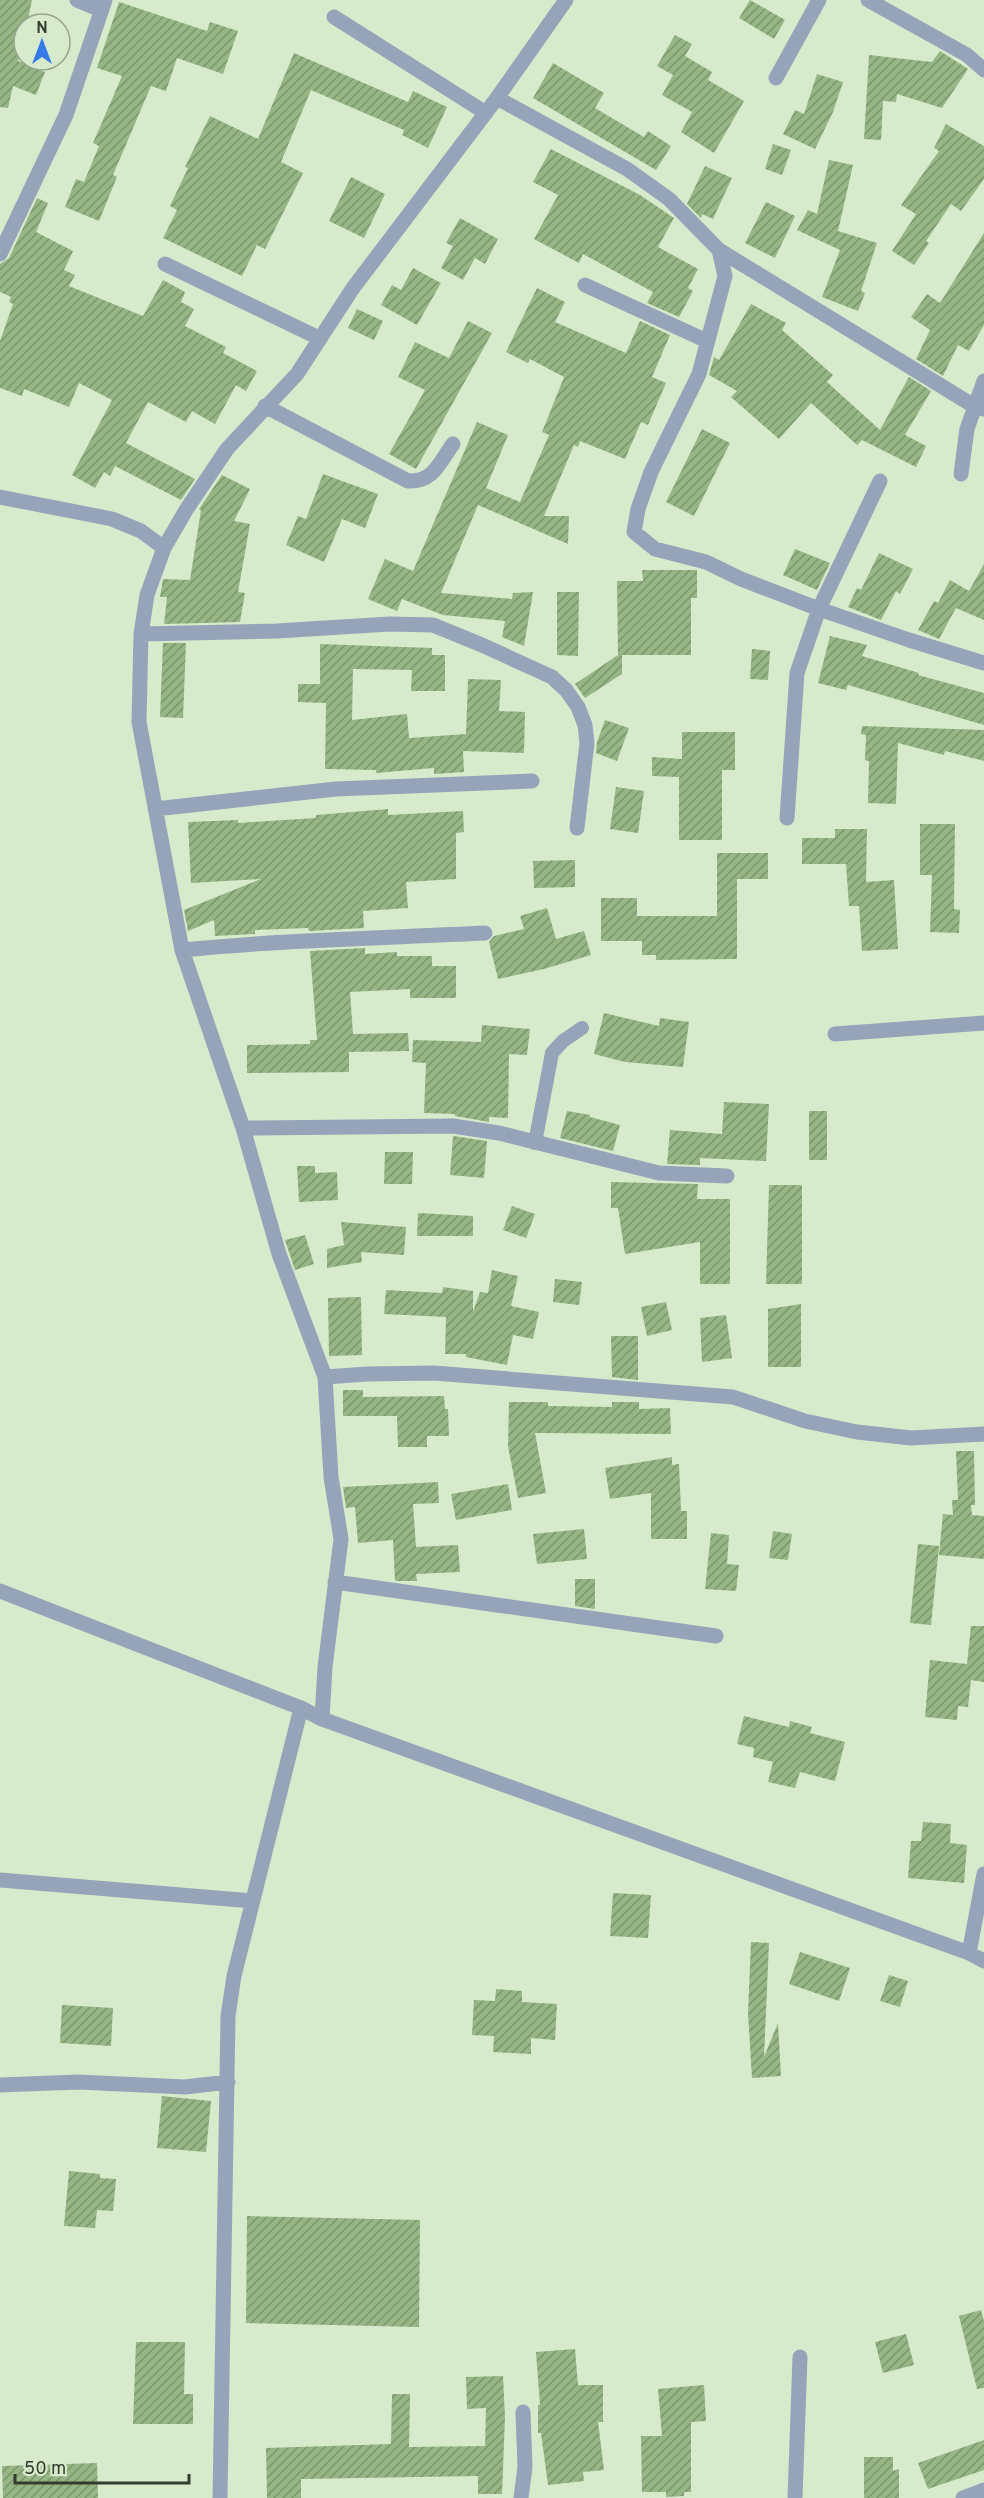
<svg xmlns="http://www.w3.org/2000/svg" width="984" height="2498" font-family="Overpass,sans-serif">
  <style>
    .building { fill: url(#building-hatch) }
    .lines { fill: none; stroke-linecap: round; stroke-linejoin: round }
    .service { stroke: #96a4b9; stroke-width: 14 }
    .minor { stroke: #96a4b9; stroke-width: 15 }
  </style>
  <defs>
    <pattern id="building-hatch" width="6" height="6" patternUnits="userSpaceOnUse" patternTransform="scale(1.5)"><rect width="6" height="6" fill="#96b685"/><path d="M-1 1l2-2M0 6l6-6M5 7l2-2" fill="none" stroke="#7b956d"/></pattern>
  </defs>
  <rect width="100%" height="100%" fill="#d7ebcc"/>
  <!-- building -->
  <path class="building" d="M0 0H32L27 24H24L18 61 45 72 36 95 13 86 8 108 0 107Z
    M750 0 785 20 774 39 739 18Z
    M119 2 207 31 210 22 238 31 223 74 177 58 166 91 151 86 113 175 117 177 99 221 65 207 76 179 84 182 99 146 93 143 122 76 97 68Z
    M675 35 692 44 685 56 712 72 708 80 744 101 714 153 681 132 692 112 662 95 673 75 657 66Z
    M940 51 968 69 942 108 897 94 896 102 883 101 881 140 864 139 869 55 932 62Z
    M294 53 408 102 413 91 447 107 428 148 402 135 404 130 311 90 281 162 303 173 265 249 257 245 242 276 163 238 177 210 170 206 188 168 185 167 210 116 258 139Z
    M553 63 604 93 595 108 644 137 648 131 671 146 656 170 533 98Z
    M817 74 843 82 833 112 815 149 783 134 795 110 804 114Z
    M946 124 984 146V179L961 211 951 204 926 241 929 243 914 265 892 251 916 214 901 205 939 151 934 148Z
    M773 144 791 150 782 175 765 169Z
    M551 149 640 195 674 218 658 247 698 269 688 288 693 291 679 317 647 303 653 292 583 254 579 263 534 239 558 195 533 182Z
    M829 160 853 165 838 231 877 243 861 291 865 293 858 311 822 297 840 250 797 230 808 210 817 214Z
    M705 166 732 178 713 219 702 214 701 218 687 204Z
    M351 177 385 194 364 238 329 221Z
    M37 198 48 203 36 232 73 251 64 270 75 275 69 286 143 316 163 280 185 292 181 302 194 309 185 326 226 347 223 353 257 371 246 391 236 385 215 424 192 411 186 422 148 402 126 443 195 479 181 500 115 466 110 476 104 472 95 488 72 475 112 400 79 383 69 407 24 389 22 396 0 388V341L13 304 9 302 11 297 0 292V264L9 258Z
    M766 202 795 216 775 258 745 243Z
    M460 218 498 239 485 264 475 258 463 280 441 268 453 246 446 243Z
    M984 233V325L969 351 958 345 943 376 916 359 930 330 911 317 927 294 940 303Z
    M413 268 441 283 417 325 381 305 392 285 401 290Z
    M537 288 565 302 555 322 626 353 640 321 670 335 652 377 666 383 648 425 641 422 625 459 580 441 578 447 574 445 544 516H569L568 544 478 505 441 593 512 599 513 593 533 592 524 646 502 637 505 621 443 615 402 599 397 611 368 599 385 559 413 571 477 422 508 435 486 488 520 502 549 435 542 432 564 377 530 359 528 363 506 352Z
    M751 304 786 323 782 330 833 375 827 382 880 430 909 377 931 391 905 435 926 446 916 467 862 440 857 445 811 403 779 439 731 397 737 391 709 375 714 357 719 360Z
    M357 309 383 321 374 340 348 328Z
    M468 321 492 333 416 469 389 454 425 390 398 377 415 342 449 358Z
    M702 429 730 443 694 516 666 502Z
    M323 474 378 494 365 528 342 519 324 562 286 545 298 516 306 519Z
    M222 475 250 489 234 521 250 524 238 592 245 593 240 622 164 624 167 597H160L163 579 190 580 201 510 199 509Z
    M795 549 830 563 817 590 783 575Z
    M879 553 913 569 900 594 896 591 881 620 848 607 857 588 861 590Z
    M984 564V620L956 608 939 639 918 630 934 601 938 603 950 580 969 591Z
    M642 570H697V598H691V655H656L657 652 655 655H622V674L585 698 575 684 618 655 617 581H643Z
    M557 592H579L578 656 557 655Z
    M830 636 867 645 862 656 919 673 918 675 984 693V725L848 685 846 690 818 683Z
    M163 643H186L183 718 160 717Z
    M320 644 432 648V655H445V691H411L412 670 353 669 352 720 407 714 409 738 466 734 468 679 501 680 499 711 525 712 524 753 463 751 464 772 434 774V768L376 773V770L325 769 326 703 298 702V684H320Z
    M752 649 770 651 768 680 750 679Z
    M605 720 629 728 617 761 596 753 597 742Z
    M862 726 984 730V761L945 751 944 755 898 743 896 804 868 803 869 761 865 760 866 735 861 734Z
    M682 732H735V770H722V840H679V777L652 776V757L682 759Z
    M616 787 644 791 638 833 610 829Z
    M388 809V815L463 811 464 832 456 833V879L406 882 408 908 363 911 364 928 309 931 308 928 255 930V934L215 936 214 920 188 931 184 910 261 879 191 883 188 822 238 820V823L316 818V815Z
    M920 824H955L954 909 960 910 959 933 930 932 932 875H920Z
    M835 829H867L866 882 894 880 898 949 862 951 859 906H849L846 864H802V838H835Z
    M717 853H768V879H737V959L656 960V955H642V941H601V898H637V916H717Z
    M575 860V887L534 888 533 861Z
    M547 908 556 939 584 931 591 955 544 969 498 979 489 942 494 936 524 929 520 916Z
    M365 948V954L397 952V956H432V966H456V998H410V989L350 992 353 1034 408 1033 409 1051 349 1052V1072L247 1073V1045L310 1044V1040H317L310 951Z
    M604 1013 659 1026 660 1018 689 1022 683 1067 625 1062 594 1054Z
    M482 1025 530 1029 527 1055 509 1054 508 1118 489 1117V1122L455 1116V1114L424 1113 426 1063 412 1062 413 1040 481 1042Z
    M724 1102 769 1104 766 1161 700 1158V1165L667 1164 670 1130 722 1134Z
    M567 1111 590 1115V1117L620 1125 613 1151 560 1138Z
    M809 1111H827V1160H809Z
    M453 1136 487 1141 484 1178 450 1175Z
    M385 1152H413L412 1184H384Z
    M297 1166H315V1173L337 1172 338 1200 299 1202Z
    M611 1182 698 1184 697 1199H730V1284H700V1242L625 1254 618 1208H611Z
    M769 1185H802V1284H766Z
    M512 1206 535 1214 526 1238 503 1230Z
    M418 1213 473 1216V1236H417Z
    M341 1222 406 1227 404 1255 361 1252 362 1262 327 1268V1249L344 1245Z
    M305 1235 314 1264 295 1270 285 1240Z
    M492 1270 518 1276 511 1306 539 1312 533 1339 513 1335 507 1365 466 1357V1354H445L446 1317 384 1314 386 1290 442 1293 443 1287 473 1291V1312L480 1292 488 1293Z
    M555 1279 582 1282 579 1305 553 1302Z
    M361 1297 362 1355 329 1356 328 1298Z
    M666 1302 672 1330 647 1336 641 1307Z
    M801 1304V1367H768V1309Z
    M726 1315 732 1358 702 1362 700 1318Z
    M611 1336H638V1380L612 1377Z
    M343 1390H363V1397L444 1396 445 1409H448L449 1436H427V1447H398L397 1416H343Z
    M509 1402H548V1406L612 1407V1402H639V1409L670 1408 671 1434 535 1433 546 1493 518 1498 508 1446Z
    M956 1451H974L975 1505H971L972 1515 984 1516V1559L939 1555 943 1514 953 1515 952 1500H958Z
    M672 1457V1465L679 1464 681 1511H687V1539H651V1493L610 1499 605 1468Z
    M438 1482 439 1503 413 1504 416 1547 458 1545 460 1572 416 1574 417 1581H395L393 1540 358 1543 355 1507 346 1508 343 1487Z
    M508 1484 512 1510 456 1520 451 1494Z
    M584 1529 587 1559 537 1564 533 1534Z
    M773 1531 792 1534 788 1560 769 1558Z
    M711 1533 729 1535 727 1564 739 1565 736 1591 705 1589Z
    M918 1544 939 1546 931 1625 910 1623Z
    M575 1579H595V1609L575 1606Z
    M971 1626H984V1682L971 1680 968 1707 958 1706 957 1720 925 1717 930 1660 967 1664Z
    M744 1716 789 1727 790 1721 812 1727 810 1733 845 1742 835 1781 800 1772 795 1788 768 1782 773 1762 753 1757 754 1748 737 1744Z
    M923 1822 951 1824 950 1843 967 1845 964 1883 908 1878 911 1841H921Z
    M613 1893 651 1895 648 1938 610 1936Z
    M751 1942 769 1943 764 2057 778 2023 781 2076 752 2078 748 2013Z
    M800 1952 850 1968 839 2001 789 1984Z
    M889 1975 908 1981 900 2007 880 2001Z
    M496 1989 522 1991V2002L557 2004 555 2040 531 2038V2054L493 2052 494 2036 472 2035 474 2000 495 2001Z
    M62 2005 113 2008 111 2046 60 2043Z
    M162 2096 211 2101 206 2152 157 2148Z
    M69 2171 100 2174V2178L116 2179 113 2211 97 2210 95 2228 64 2226Z
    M247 2216 420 2220 419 2327 246 2323Z
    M981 2310 984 2321V2388L977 2389 959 2316Z
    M906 2334 914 2365 883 2373 875 2342Z
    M136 2342H185L184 2394H193V2424H133Z
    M575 2349 578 2385H603V2422H598L604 2470 583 2472 584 2481 548 2485 541 2433H538V2405H540L536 2352Z
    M503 2376 505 2417 502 2494H478V2476L301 2479V2498H267L266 2448 391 2444 392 2394H410L409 2447 485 2446 486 2408 467 2409 466 2377Z
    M704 2385 706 2421 691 2422V2492H684V2496L666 2497V2492H642L641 2436H662L658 2389Z
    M984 2440V2470L928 2489 918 2463Z
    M864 2457H893V2471L899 2469V2498H864Z
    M97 2463 98 2498H3L2 2466Z"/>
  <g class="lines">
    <!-- service -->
    <path class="service" d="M535 1143 552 1053 563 1041 582 1028"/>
    <!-- minor -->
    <path class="minor" d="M77 0 101 10
      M868 0 967 55 984 70
      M334 17 486 113
      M776 78 819 0
      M497 98 627 169 669 199 719 250 725 276 699 374 651 472 638 509 634 532 655 549 706 562 741 579 819 609 909 640 984 663
      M719 250 974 406 984 409
      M0 254 66 115 105 0
      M165 264 319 338
      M585 285 707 341
      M265 406 408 481C434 482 439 463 453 444
      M961 474 967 429 984 381
      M0 497 112 519 141 531 164 548
      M141 634 277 631 390 624 433 625 482 645 552 677 566 690 578 707 585 725 587 743 577 828
      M155 809 336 789 532 781
      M787 818 797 673 819 609 880 481
      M182 950C282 940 384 938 485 933
      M835 1034 984 1023
      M243 1128 453 1126 499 1133 659 1173 727 1176
      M325 1377 367 1374 434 1373 733 1397 805 1421 857 1432 911 1438 984 1434
      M335 1582 716 1636
      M0 1591 301 1708 322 1719 969 1953 984 1961
      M322 1719 325 1667 341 1539 331 1477 325 1377 279 1254 243 1128 182 950 139 722 141 634 147 595 164 548 186 510 227 449 297 374 353 288 497 98 566 0
      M0 1880 253 1901
      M969 1953 984 1874
      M0 2085 78 2082 185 2087 228 2082
      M220 2498 228 2016 234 1976 301 1708
      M521 2498 525 2467 523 2412
      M795 2498 800 2357
      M963 2498 984 2490"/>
  </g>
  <!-- north arrow -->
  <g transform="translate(42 42)"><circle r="28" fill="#d7ebcc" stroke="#96a58e" stroke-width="1.5"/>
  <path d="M0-4.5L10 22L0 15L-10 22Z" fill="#347be8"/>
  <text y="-9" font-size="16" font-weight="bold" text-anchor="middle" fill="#343c30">N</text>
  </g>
  <!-- scale -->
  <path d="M15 2474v9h174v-9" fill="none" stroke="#343c30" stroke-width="3"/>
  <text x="24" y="2474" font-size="18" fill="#343c30" stroke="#d7ebcc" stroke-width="4.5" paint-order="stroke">50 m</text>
</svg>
